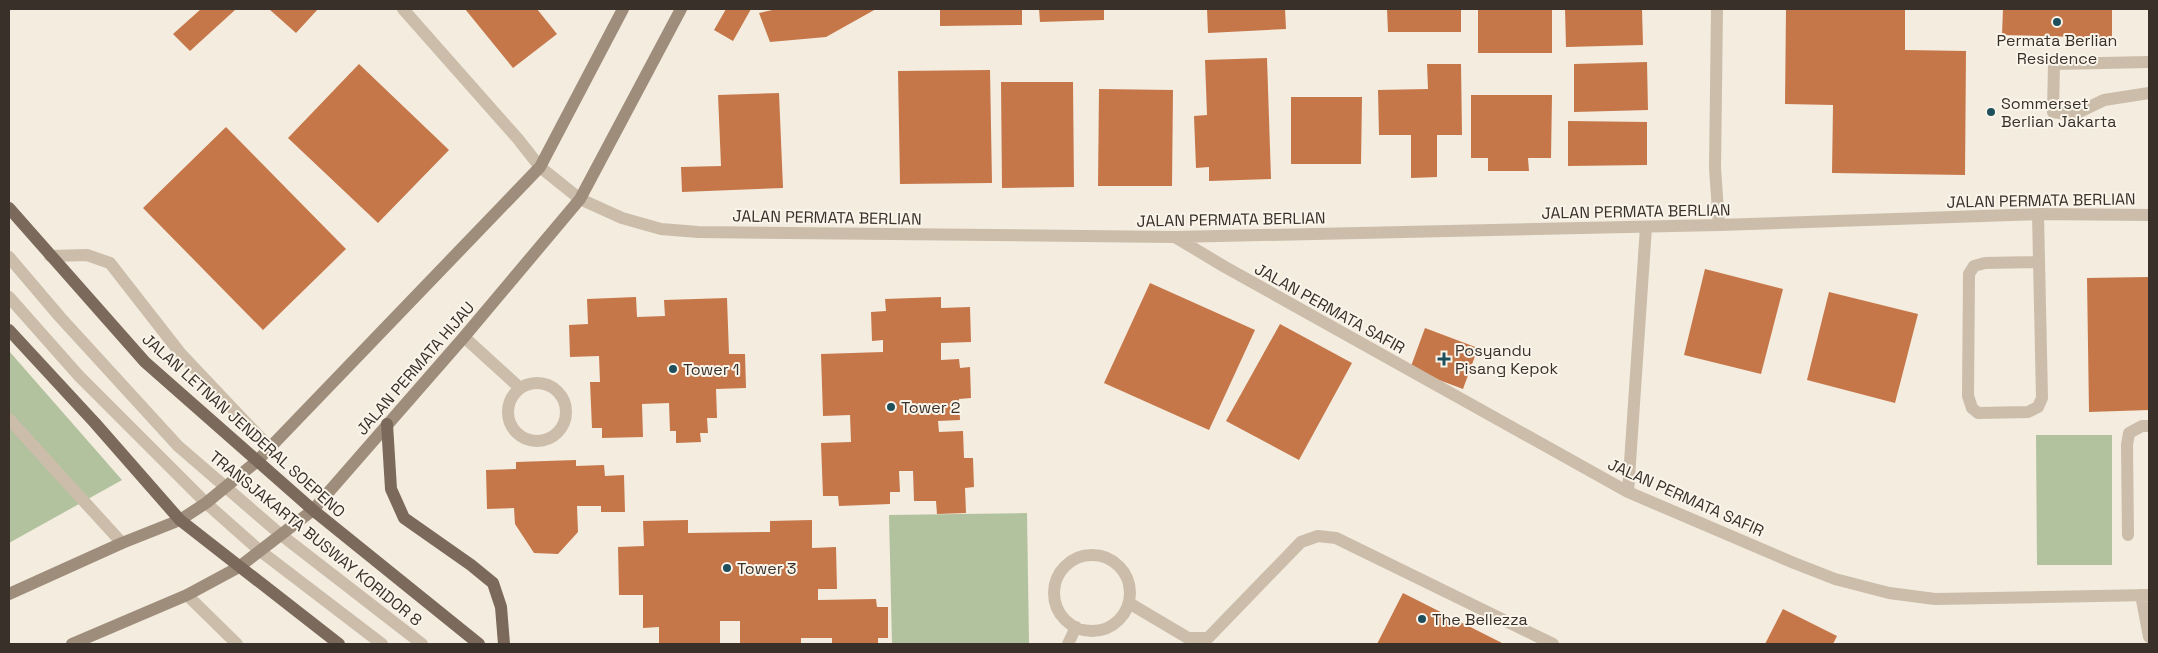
<svg xmlns="http://www.w3.org/2000/svg" width="2158" height="653" font-family="'Space Grotesk',sans-serif">
  <style>
    .green { fill: #b2c29e }
    .building { fill: #c67749 }
    .lines { fill: none; stroke-linecap: round; stroke-linejoin: round }
    .lane { stroke: #cbbdaa; stroke-width: 12 }
    .street { stroke: #cbbdaa; stroke-width: 12 }
    .secondary { stroke: #9f8d7b; stroke-width: 12 }
    .primary { stroke: #7b695b; stroke-width: 12 }
    .poi-dot { fill: #1f4f5b; stroke: #faf5eb; stroke-width: 2 }
    .labels { text-anchor: middle; stroke-width: 4; stroke-linejoin: round; paint-order: stroke }
    .poi-label { font-size: 16px; fill: #39302a; stroke: #faf5eb; text-anchor: start }
    .street-label { font-size: 16px; fill: #39302a; stroke: #faf5eb }
  </style>
  <rect width="100%" height="100%" fill="#f3ecdf"/>
  <!-- green -->
  <path class="green" d="M9 351 122 480 9 543Z
    M2036 435H2112V565H2037Z
    M1027 513 1029 644H892L889 515Z"/>
  <!-- building -->
  <path class="building" d="M201 9 235 10 190 51 173 34Z
    M269 9H318L296 33Z
    M465 9H537L557 34 513 68Z
    M726 9H751L733 41 714 30Z
    M777 9H876L826 37 770 42 759 13Z
    M940 9H1022V25L940 26Z
    M1039 9H1104V20L1040 22Z
    M1207 9H1285L1286 29 1208 33Z
    M1387 9H1461V32H1388Z
    M1478 9H1552V53H1478Z
    M1565 9H1642L1643 45 1566 47Z
    M1786 9H1905V50L1966 51 1965 175 1832 173 1833 105 1785 104Z
    M2003 9H2112V38L2002 35Z
    M1267 58 1271 179 1209 181V167L1196 168 1194 116 1207 115 1205 60Z
    M1647 62 1648 110 1574 112V64Z
    M359 64 449 150 378 223 288 138Z
    M1427 64H1461L1462 135H1437V177L1411 178V135H1379L1378 90 1428 89Z
    M990 70 992 183 900 184 898 71Z
    M1001 82H1073L1074 187 1002 188Z
    M1099 89 1173 90 1172 186H1098Z
    M779 93 783 188 682 192 681 167 721 166 718 95Z
    M1471 95H1552L1551 158H1528L1529 171H1488V158H1471Z
    M1291 97H1362L1361 164H1291Z
    M1568 121 1647 122V165L1568 166Z
    M226 127 346 249 263 330 143 208Z
    M1705 269 1783 289 1761 374 1684 355Z
    M2149 277V410L2089 412 2087 278Z
    M1150 283 1255 330 1209 430 1104 383Z
    M1829 292 1918 314 1895 403 1807 380Z
    M636 297 637 317 665 316 664 300 727 298 729 354H745L746 388 716 389 717 418H707L708 433H700L701 442 676 443V431H670L669 403 642 404 643 437 602 438V428H592L590 382H600L599 356 570 357 569 325 588 324 587 299Z
    M941 297V308L970 307 971 342 941 343V360L959 359 960 368 970 367 971 398 959 399 960 420 938 421 939 432 963 431 964 458H973L974 487 965 488 966 513 937 514 936 501H914L913 471H899L900 492H890V504L839 506 838 496H823L821 443 851 442 850 415 823 416 821 354 883 352V340L872 341 871 312 886 311 885 299Z
    M1280 324 1352 363 1299 460 1226 421Z
    M1425 328 1478 348 1463 389 1410 369Z
    M576 460V466L604 465 605 476 624 475 625 512H601V506H577L578 532 558 554 534 553 515 524 514 508 487 509 486 470 516 469V462Z
    M688 520V533L770 532V521L812 520V548L836 547 837 589H818V600L876 599 877 607H888V638H878V644H832V638H801V644H740V621H720V644H659V627L643 628V595H619L618 547 644 546 643 521Z
    M1403 593 1504 644H1377Z
    M1783 609 1837 636 1833 644H1765Z"/>
  <g class="lines">
    <!-- lane -->
    <path class="lane" d="M2149 62 2054 64 2053 112 2073 115 2104 100 2149 93
      M2038 214 2042 398 2038 407 2028 412 1978 413 1972 408 1968 396 1969 274 1974 266 1985 263 2039 262
      M50 256 87 255 110 263 181 354 270 448
      M9 257 60 317 178 446 280 534 422 644
      M9 297 79 376 206 503 259 550 382 644
      M464 337 520 388
      M508 412a29 29 0 1 1 58 0a29 29 0 1 1-58 0Z
      M9 419 122 543
      M2128 535 2127 445 2129 433 2142 426H2149
      M1054 593a38 38 0 1 1 76 0a38 38 0 1 1-76 0Z
      M187 595 237 644
      M1129 603 1188 638H1208L1301 542 1318 536 1336 538 1553 644
      M1068 644 1076 627"/>
    <!-- street -->
    <path class="street" d="M403 9 518 139 540 167 580 199 622 218 661 229 698 232 1175 237 1719 225 2038 214 2149 215
      M1717 9 1715 168 1719 225
      M1175 237 1225 267 1628 492 1794 563 1835 579 1889 593 1935 599 2149 595
      M1628 492 1646 227
      M2141 595 2149 637"/>
    <!-- secondary -->
    <path class="secondary" d="M9 594 122 543 180 520 206 503 256 462 540 167 623 9
      M72 644 187 595 239 567 313 510 464 337 580 199 681 9"/>
    <!-- primary -->
    <path class="primary" d="M9 208 145 362 313 510 479 644
      M9 330 95 423 180 520 339 644
      M387 424 391 489 404 518 471 565 493 583 501 607 504 644"/>
  </g>
  <!-- markers -->
  <g class="poi-dot">
    <circle cx="2057" cy="22" r="5"/>
    <circle cx="1991" cy="112" r="5"/>
    <path d="M1441.5 351.5h5v5h5v5h-5v5h-5v-5h-5v-5h5z"/>
    <circle cx="673" cy="369" r="5"/>
    <circle cx="891" cy="407" r="5"/>
    <circle cx="727" cy="568" r="5"/>
    <circle cx="1422" cy="619" r="5"/>
  </g>
  <g class="labels">
    <!-- poi labels -->
    <g class="poi-label">
      <text x="2057" y="46" text-anchor="middle">Permata Berlian<tspan x="2057" dy="18">Residence</tspan></text>
      <text x="2001" y="109">Sommerset<tspan x="2001" dy="18">Berlian Jakarta</tspan></text>
      <text x="1455" y="356">Posyandu<tspan x="1455" dy="18">Pisang Kepok</tspan></text>
      <text x="683" y="375">Tower 1</text>
      <text x="901" y="413">Tower 2</text>
      <text x="737" y="574">Tower 3</text>
      <text x="1432" y="625">The Bellezza</text>
    </g>
    <!-- street labels -->
    <g class="street-label">
      <text transform="translate(2041 200) rotate(-1)" y="6">JALAN PERMATA BERLIAN</text>
      <text transform="translate(1636 211) rotate(-1)" y="6">JALAN PERMATA BERLIAN</text>
      <text transform="translate(827 217) rotate(1)" y="6">JALAN PERMATA BERLIAN</text>
      <text transform="translate(1231 219) rotate(-1)" y="6">JALAN PERMATA BERLIAN</text>
      <text transform="translate(1330 308) rotate(29)" y="6">JALAN PERMATA SAFIR</text>
      <text transform="translate(415 368) rotate(-49)" y="6">JALAN PERMATA HIJAU</text>
      <text transform="translate(244 425) rotate(42)" y="6">JALAN LETNAN JENDERAL SOEPENO</text>
      <text transform="translate(1686 497) rotate(24)" y="6">JALAN PERMATA SAFIR</text>
      <text transform="translate(316 538) rotate(39)" y="6">TRANSJAKARTA BUSWAY KORIDOR 8</text>
    </g>
  </g>
  <!-- border -->
  <rect width="2158" height="653" fill="none" stroke="#39302a" stroke-width="20"/>
</svg>
